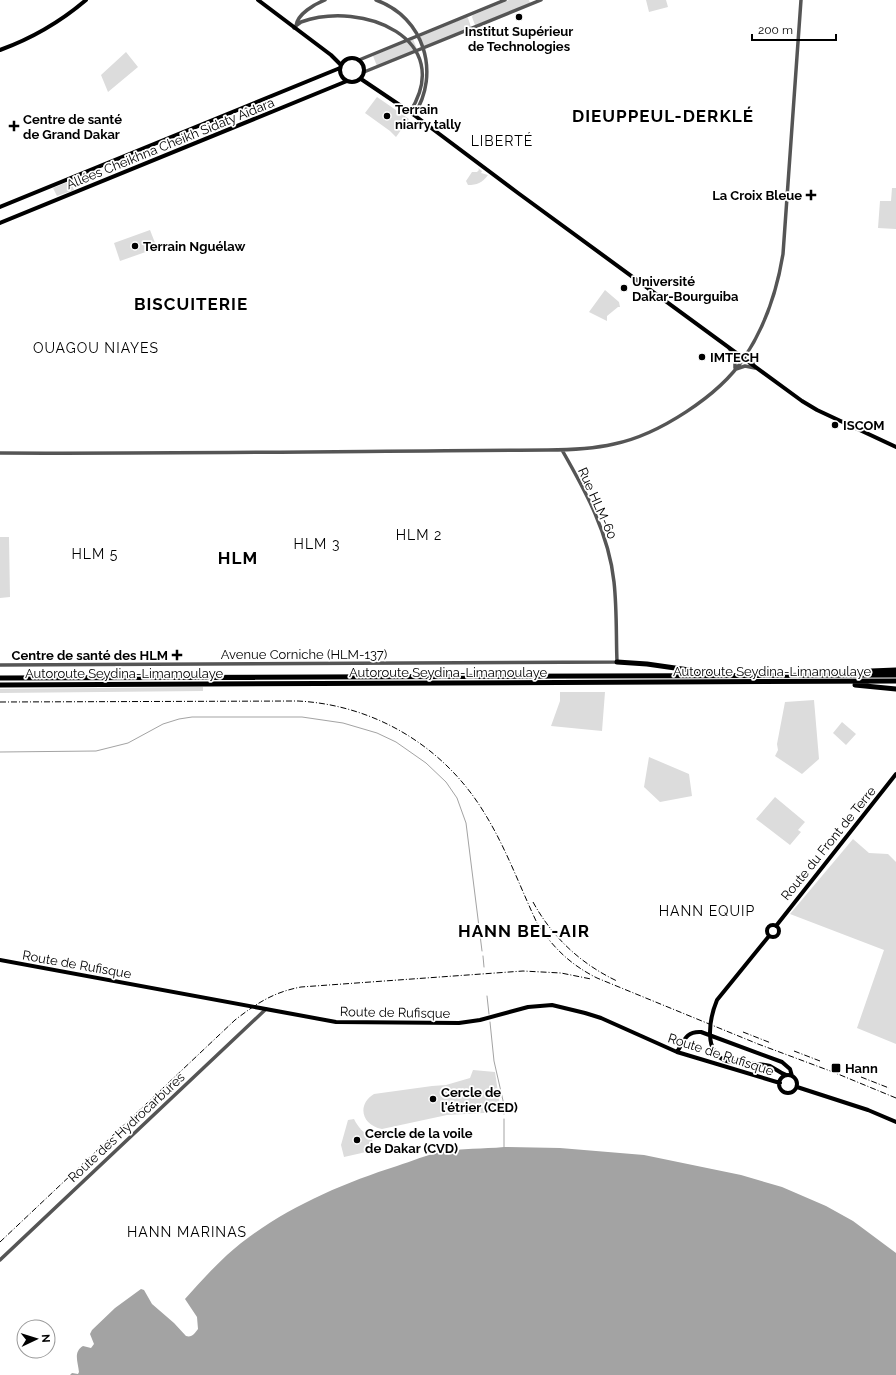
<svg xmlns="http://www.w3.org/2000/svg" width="896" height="1375" font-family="Raleway,sans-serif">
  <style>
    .green { fill: #dcdcdc }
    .water { fill: #a3a3a3 }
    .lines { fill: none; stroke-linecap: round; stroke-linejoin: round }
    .stream { stroke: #a3a3a3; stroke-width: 1 }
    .minor { stroke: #555; stroke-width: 3.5 }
    .major { stroke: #000; stroke-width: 4 }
    .highway { stroke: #000; stroke-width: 5 }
    .rail { stroke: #000; stroke-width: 1; stroke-dasharray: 6 2 1 2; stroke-linecap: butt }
    .poi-dot { fill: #000; stroke: #fff; stroke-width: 1.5 }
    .labels { text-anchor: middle; stroke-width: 3.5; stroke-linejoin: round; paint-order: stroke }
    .poi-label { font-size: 13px; font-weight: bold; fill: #000; stroke: #fff; text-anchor: start }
    .street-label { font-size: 13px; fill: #000; stroke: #fff }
    .neighbourhood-label { font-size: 14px; letter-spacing: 1px; fill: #000; stroke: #fff }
    .district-label { font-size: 17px; font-weight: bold; letter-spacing: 1px; fill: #000; stroke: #fff }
  </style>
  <rect width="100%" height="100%" fill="#fff"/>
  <!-- green -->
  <path class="green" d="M509 0H529L530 3 476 25H475L472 17 473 15Z
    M646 0H666L668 7 649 12Z
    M467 17 468 18 471 27 424 47 420 39 421 36Z
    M413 39 417 49 377 66 373 56Z
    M126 52 138 67 108 92 101 75Z
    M377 97 409 119 396 137 390 131 365 113Z
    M478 168 482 171 481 173 488 175C482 183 477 185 468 185L466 181 472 172H477L479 170Z
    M70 181 74 190 57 196 53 188Z
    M892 188H896V229L878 228 880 201H891Z
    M150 230 157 248 120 261 114 243Z
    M605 290 619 302 620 307H618L607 316V321L589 312Z
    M0 537H9L10 597 0 598Z
    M203 687V691L0 693V689Z
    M560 692H605L602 731 551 726 560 701Z
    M814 700 819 759 802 774 775 756 778 750 777 744 785 702Z
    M842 722 856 734 846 745 833 733Z
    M649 757 689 774 692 796 660 802 644 787Z
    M775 797 805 822 798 830 801 832 790 845 756 819Z
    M853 839 869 853 888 854 896 862V1044L857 1028 884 950 790 914Z
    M473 1070 495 1072 501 1112 447 1115 382 1129C361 1125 357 1104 374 1094L432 1086 446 1085 470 1078Z
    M354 1119C358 1127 363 1133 371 1136L375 1150 344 1157 341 1145 348 1120Z"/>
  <!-- water -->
  <path class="water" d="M504 1147 560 1148 644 1155 741 1175 782 1187 826 1206 853 1221 896 1253V1375H70L72 1373 78 1374 79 1372C78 1362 73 1352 83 1346L91 1348 94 1344 90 1334 92 1330 115 1308 141 1289 144 1290 152 1304 174 1323 186 1336C192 1338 195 1333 198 1329L197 1317 185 1299C198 1284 212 1269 227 1255 274 1213 337 1185 397 1166 412 1161 426 1155 441 1152 462 1148 483 1149 504 1147Z"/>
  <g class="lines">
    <!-- stream -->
    <path class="stream" d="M0 752 96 751 128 743 163 724 179 719 192 717H302L343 723 377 733 396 742 426 763 446 782 457 798 466 823 482 951
      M483 956 484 967
      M487 996 489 1014
      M490 1022 494 1061 504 1105V1114
      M504 1119V1147"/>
    <!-- minor -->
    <path class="minor" d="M376 0C424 17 441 73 414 115
      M296 26C297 14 315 4 325 0
      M294 28C296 25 299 24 301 22 363 0 456 39 410 112
      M359 60 505 0
      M364 72 541 0
      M729 348 735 357V368
      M748 352 754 366
      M736 369 745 366 755 368
      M0 453C182 454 365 451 548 450 570 450 592 449 614 444 658 435 719 396 744 358 765 327 777 291 783 254L801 0
      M0 665 617 662C616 636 617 609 614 582 609 534 586 492 562 450
      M0 1260 266 1009"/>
    <!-- major -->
    <path class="major" d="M258 0 331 55 341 65
      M0 50C33 38 59 23 86 0
      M340 70a12 12 0 1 1 24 0a12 12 0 1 1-24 0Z
      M361 79 410 112 518 193 802 401 817 410 896 447
      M0 207 340 68
      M0 223 347 81
      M767 931a6 6 0 1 1 12 0a6 6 0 1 1-12 0Z
      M776 926 896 774
      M769 936 717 1000C710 1017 702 1053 727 1061 740 1065 756 1062 770 1066 776 1069 780 1073 786 1075
      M0 960 336 1022 459 1023 480 1020 528 1007 552 1005 585 1013 601 1018 677 1052 780 1083
      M677 1052C684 1041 686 1031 701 1032L782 1062 790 1069 792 1076
      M779 1084a9 9 0 1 1 18 0a9 9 0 1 1-18 0Z
      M797 1087 868 1110 896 1122"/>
    <!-- highway -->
    <path class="highway" d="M617 662 647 664 703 672 710 674
      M871 671 896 670
      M0 678 896 675
      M0 685 896 681
      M855 685 896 689"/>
    <!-- rail -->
    <path class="rail" d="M0 702 298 701C375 705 445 747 485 814 506 848 520 887 537 923 553 948 571 965 597 978L758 1044 833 1072 896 1098
      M533 902C552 937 581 964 617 981
      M743 1032 771 1043
      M794 1051 820 1061
      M861 1077 889 1088
      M0 1242 235 1020C257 1003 274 992 301 987L523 971 561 973 591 979"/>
  </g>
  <!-- markers -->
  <g class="poi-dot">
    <circle cx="519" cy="17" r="4"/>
    <circle cx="387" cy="116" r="4"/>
    <path d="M12 120h4v4h4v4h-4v4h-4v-4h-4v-4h4z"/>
    <path d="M809 189h4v4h4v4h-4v4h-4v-4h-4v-4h4z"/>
    <circle cx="135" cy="246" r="4"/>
    <circle cx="624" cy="288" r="4"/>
    <circle cx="702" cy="357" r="4"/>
    <circle cx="835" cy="425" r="4"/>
    <path d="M175 649h4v4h4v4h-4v4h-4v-4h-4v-4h4z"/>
    <rect x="831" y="1063" width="10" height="10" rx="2"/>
    <circle cx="433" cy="1099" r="4"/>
    <circle cx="357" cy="1140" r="4"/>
  </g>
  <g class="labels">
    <!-- poi labels -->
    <g class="poi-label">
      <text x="519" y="36" text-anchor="middle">Institut Supérieur<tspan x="519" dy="15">de Technologies</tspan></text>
      <text x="395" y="114">Terrain<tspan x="395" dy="15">niarry tally</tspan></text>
      <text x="23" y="124">Centre de santé<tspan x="23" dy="15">de Grand Dakar</tspan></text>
      <text x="802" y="200" text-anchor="end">La Croix Bleue</text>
      <text x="143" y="251">Terrain Nguélaw</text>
      <text x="632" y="286">Université<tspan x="632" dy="15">Dakar-Bourguiba</tspan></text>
      <text x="710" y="362">IMTECH</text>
      <text x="843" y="430">ISCOM</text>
      <text x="168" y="660" text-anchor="end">Centre de santé des HLM</text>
      <text x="845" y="1073">Hann</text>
      <text x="441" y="1097">Cercle de<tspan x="441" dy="15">l'étrier (CED)</tspan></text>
      <text x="365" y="1138">Cercle de la voile<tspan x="365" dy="15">de Dakar (CVD)</tspan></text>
    </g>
    <!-- street labels -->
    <g class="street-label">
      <text transform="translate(170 143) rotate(-22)" y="5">Allées Cheikhna Cheikh Sidaty Aîdara</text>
      <text transform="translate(598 503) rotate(66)" y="5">Rue HLM-60</text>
      <text x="304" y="659">Avenue Corniche (HLM-137)</text>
      <text x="772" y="676">Autoroute Seydina-Limamoulaye</text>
      <text x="448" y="677">Autoroute Seydina-Limamoulaye</text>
      <text x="124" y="678">Autoroute Seydina-Limamoulaye</text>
      <text transform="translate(828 843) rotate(-51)" y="5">Route du Front de Terre</text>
      <text transform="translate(77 964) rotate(10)" y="5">Route de Rufisque</text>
      <text transform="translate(395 1012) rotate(1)" y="5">Route de Rufisque</text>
      <text transform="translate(721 1054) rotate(18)" y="5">Route de Rufisque</text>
      <text transform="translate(126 1127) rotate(-43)" y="5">Route des Hydrocarbures</text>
    </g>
    <!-- neighbourhood labels -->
    <g class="neighbourhood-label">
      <text x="502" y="146">LIBERTÉ</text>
      <text x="96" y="353">OUAGOU NIAYES</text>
      <text x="419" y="540">HLM 2</text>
      <text x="317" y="549">HLM 3</text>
      <text x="95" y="559">HLM 5</text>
      <text x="707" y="916">HANN EQUIP</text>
      <text x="187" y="1237">HANN MARINAS</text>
    </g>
    <!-- district labels -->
    <g class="district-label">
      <text x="663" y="122">DIEUPPEUL-DERKLÉ</text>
      <text x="191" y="310">BISCUITERIE</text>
      <text x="238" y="564">HLM</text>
      <text x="524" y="937">HANN BEL-AIR</text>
    </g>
  </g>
  <!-- north arrow -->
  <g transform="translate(36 1339) rotate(86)"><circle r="19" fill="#ffffff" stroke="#999999"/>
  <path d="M0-3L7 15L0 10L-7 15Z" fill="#000000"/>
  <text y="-6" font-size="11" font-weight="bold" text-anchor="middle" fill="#000000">N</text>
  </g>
  <!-- scale -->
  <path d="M752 34v6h84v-6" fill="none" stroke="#000000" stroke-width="2"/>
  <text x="758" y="34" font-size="12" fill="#000000" stroke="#ffffff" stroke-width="3" paint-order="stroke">200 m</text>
</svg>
